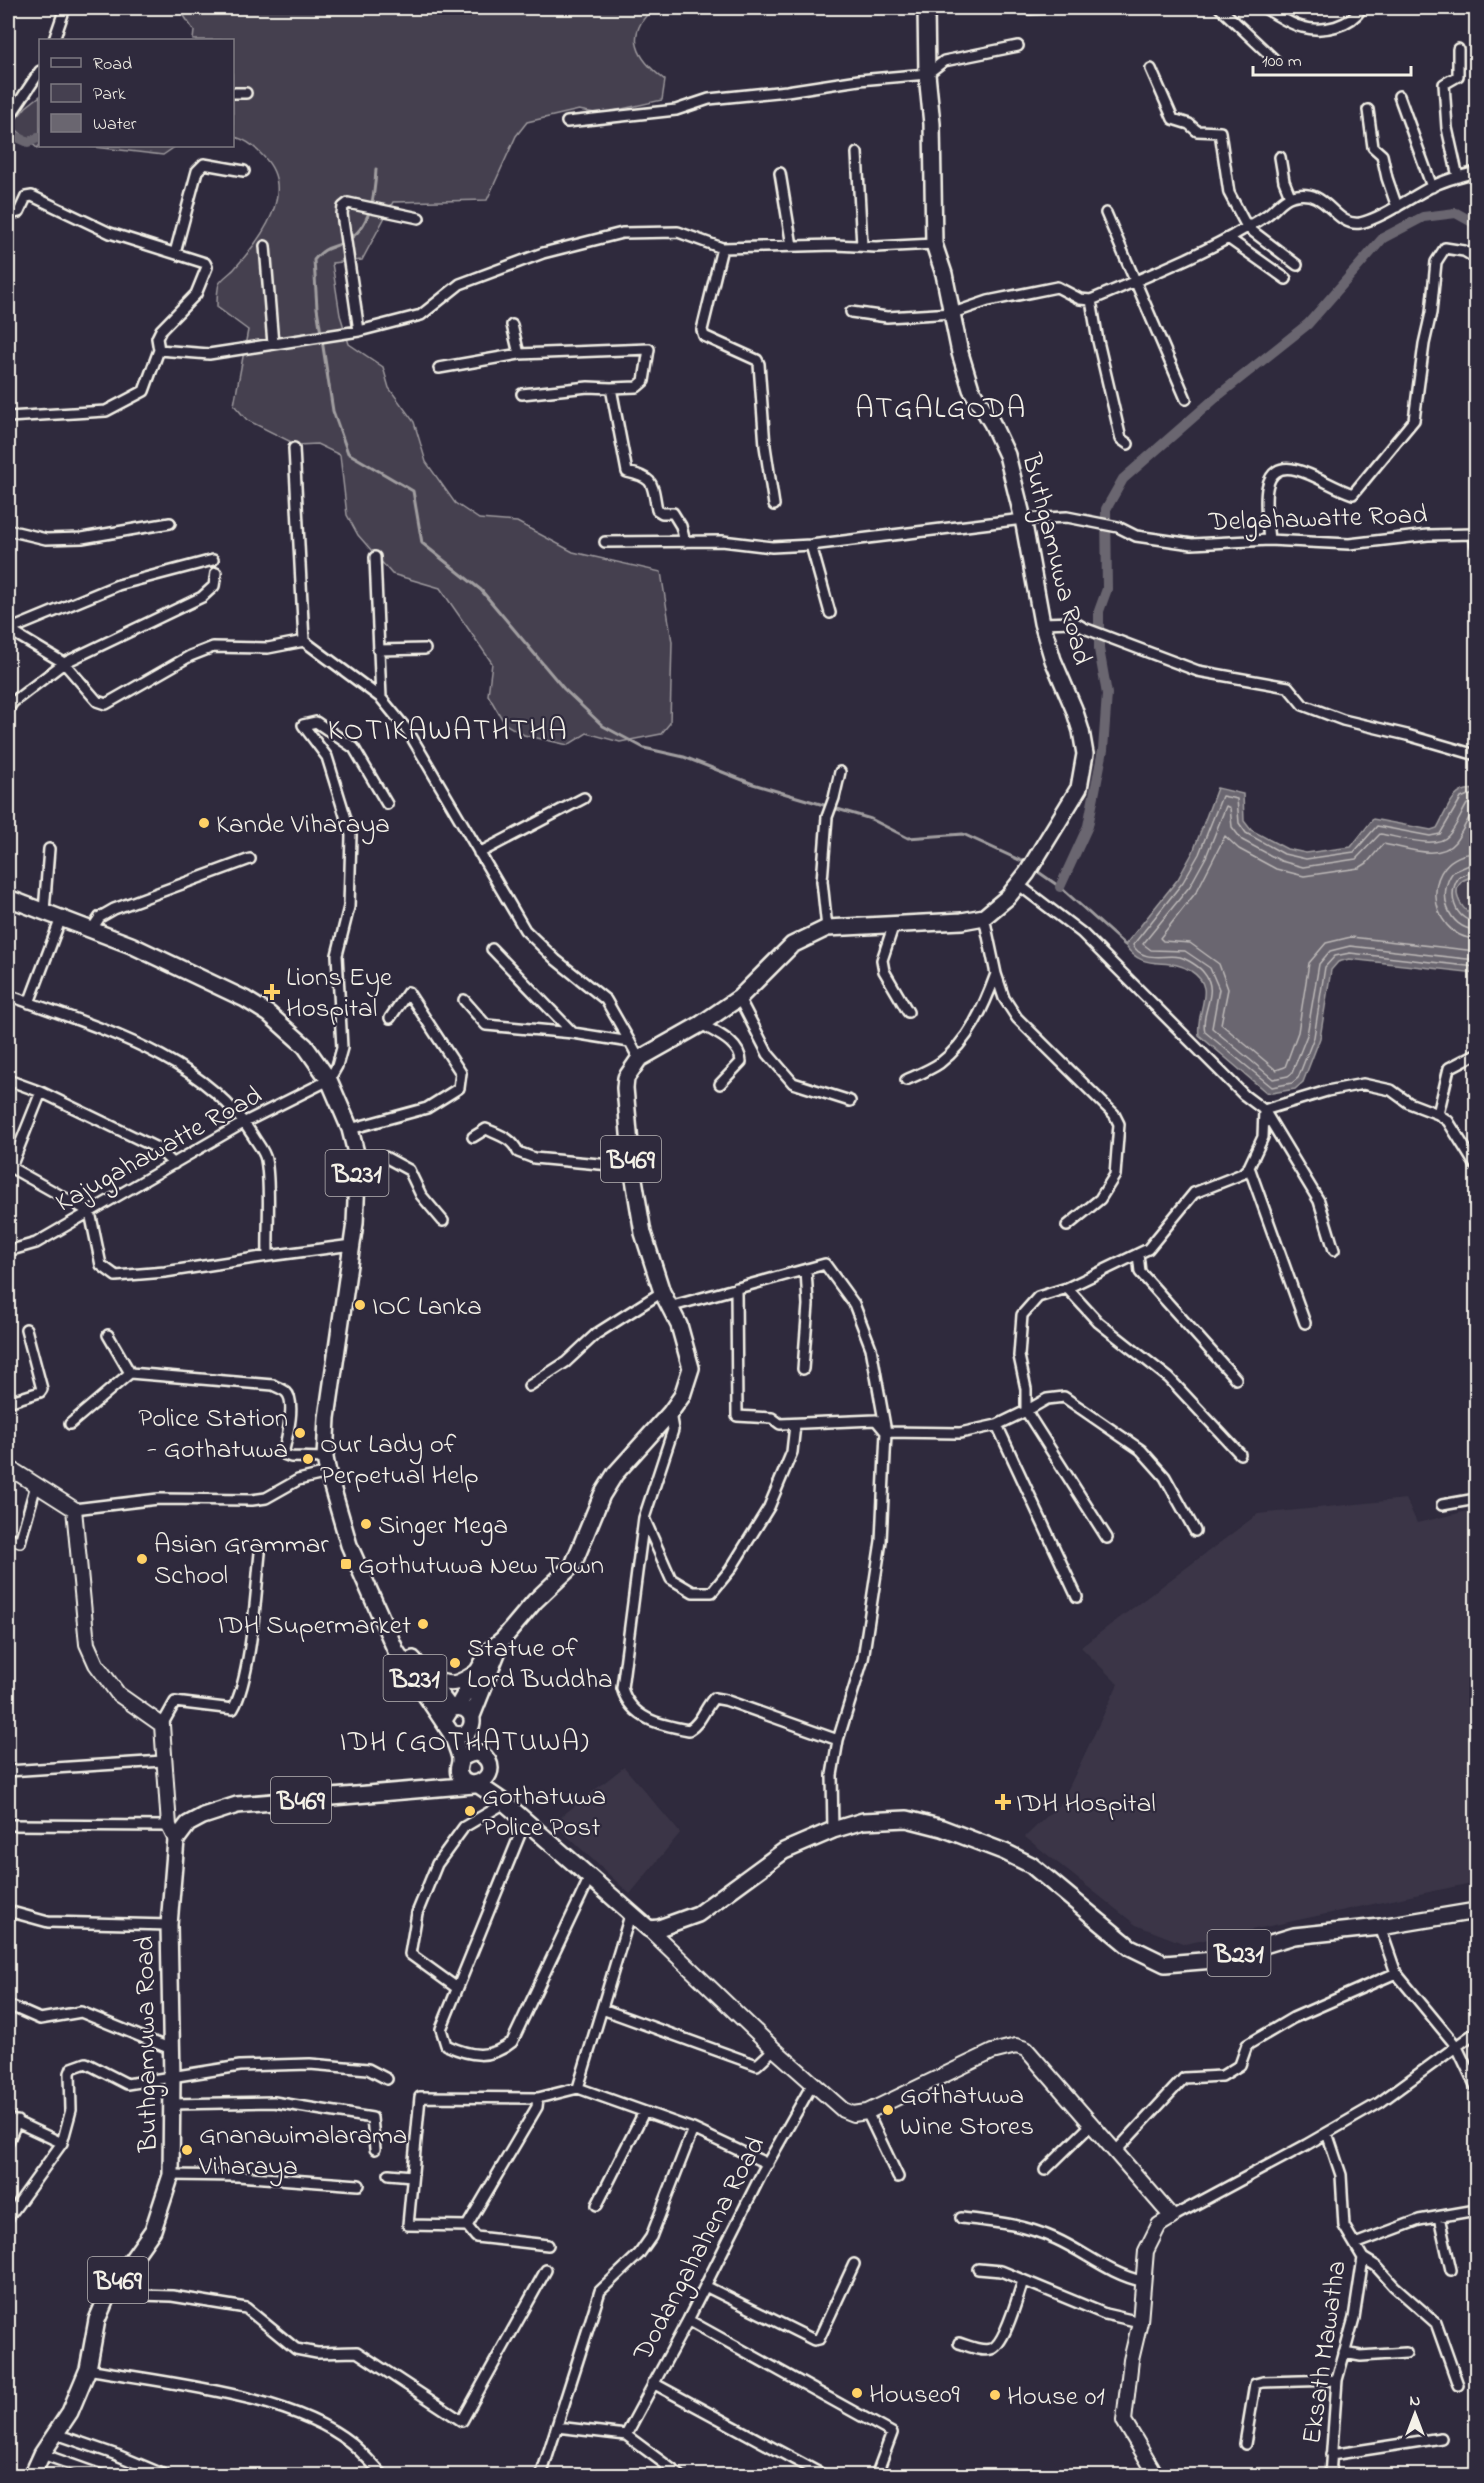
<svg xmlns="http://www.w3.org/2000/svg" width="1484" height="2483" font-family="'Indie Flower',sans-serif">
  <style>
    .built { fill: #3b3647 }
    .green { fill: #454050; stroke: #9c989c; stroke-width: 1.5 }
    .water { fill: #6a6670; stroke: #a19ea0; stroke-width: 1.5 }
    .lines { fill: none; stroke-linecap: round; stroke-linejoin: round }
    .shore { stroke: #bdb9b8; stroke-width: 1.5 }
    .stream { stroke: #a19ea0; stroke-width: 3 }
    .canal { stroke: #6a6670; stroke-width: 10 }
    .street-casing { stroke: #f4f1e8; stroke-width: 14 }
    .secondary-casing { stroke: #f4f1e8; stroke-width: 18 }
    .primary-casing { stroke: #f4f1e8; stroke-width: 20 }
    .street { stroke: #2f2a3d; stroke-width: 9 }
    .secondary { stroke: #2f2a3d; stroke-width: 14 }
    .primary { stroke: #2f2a3d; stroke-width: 15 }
    .poi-dot { fill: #ffd166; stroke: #2f2a3d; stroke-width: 2 }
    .labels { text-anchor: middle; stroke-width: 4.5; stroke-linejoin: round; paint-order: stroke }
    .shield { fill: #2f2a3d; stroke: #b9b5b5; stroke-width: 1.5 }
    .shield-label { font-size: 26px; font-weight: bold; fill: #f4f1e8 }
    .street-label { font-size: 27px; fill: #f4f1e8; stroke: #2f2a3d }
    .poi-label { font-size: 27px; fill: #f4f1e8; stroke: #2f2a3d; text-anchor: start }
    .neighbourhood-label { font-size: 28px; letter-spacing: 1.5px; fill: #f4f1e8; stroke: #2f2a3d }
    .quarter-label { font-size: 30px; letter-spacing: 1.5px; fill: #f4f1e8; stroke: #2f2a3d }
  </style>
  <rect width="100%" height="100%" fill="#2f2a3d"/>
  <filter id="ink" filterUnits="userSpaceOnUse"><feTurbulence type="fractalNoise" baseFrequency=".0167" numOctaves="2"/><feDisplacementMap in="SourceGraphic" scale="12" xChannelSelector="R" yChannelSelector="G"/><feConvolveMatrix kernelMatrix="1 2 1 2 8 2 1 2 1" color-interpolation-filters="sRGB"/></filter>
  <g filter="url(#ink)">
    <!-- built -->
    <path class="built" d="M1406 1499 1417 1523 1476 1509V1882L1185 1944 1136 1925 1025 1837 1062 1802 1118 1684 1081 1647 1258 1514Z
      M624 1767 680 1833 630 1894 553 1823Z"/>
    <!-- green -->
    <path class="green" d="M179 8H654C623 35 637 59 665 80L662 100 600 114 579 110 527 122 516 136 487 200 393 202 362 260 332 263 340 315 349 344 383 367 389 388 414 422 426 462 455 503 479 519 517 522 573 552 661 572 672 642 670 723 661 734 620 742 587 733 568 745 524 735 505 724 488 695 492 663 440 588 392 574 358 535 347 515 340 455 317 444 297 445 247 420 234 405 248 330 217 307C217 300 217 290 219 284 222 278 231 273 235 268 261 239 298 191 263 156 255 147 244 138 233 137L232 40H193L194 31Z
      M40 96V145L37 148 11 125 26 107Z
      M86 146H176L163 155Z
      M1476 875V917C1464 912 1449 894 1462 881 1465 879 1473 877 1476 875Z"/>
    <!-- water -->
    <path class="water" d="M1217 788 1243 794 1244 821 1251 830 1287 849 1306 853 1351 847 1373 819 1431 830 1437 828C1447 811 1453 785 1476 790V875C1473 877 1465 878 1462 881 1449 894 1464 912 1476 917V973L1349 959 1338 962 1331 970 1320 1038 1303 1082 1295 1089 1272 1093 1266 1092 1199 1035C1195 1010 1218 988 1191 971 1167 955 1144 974 1125 945L1178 879 1193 852Z"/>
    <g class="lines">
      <!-- shore -->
      <path class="shore" d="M1476 795H1468L1461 798 1440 834 1430 836 1377 826 1354 852 1306 859 1284 854 1246 833 1239 823 1237 799 1222 796 1199 854 1183 882 1133 945C1142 963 1165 954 1180 957 1187 959 1200 967 1204 973 1220 992 1200 1011 1205 1032L1272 1087 1292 1083 1298 1078 1314 1037 1325 967 1335 956 1350 953 1476 967
        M1476 803 1467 804C1461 814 1456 828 1448 836 1436 850 1396 836 1380 834L1356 859 1303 867 1281 861 1242 840 1232 827 1230 808 1226 806 1206 857 1190 886 1143 944 1151 950 1185 951 1210 968 1219 989 1212 1028 1273 1079 1288 1076 1292 1073 1307 1035 1319 964 1330 951 1350 946 1476 960
        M1476 812 1472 813C1466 822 1462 833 1455 842 1439 862 1404 847 1383 844L1367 863 1359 868 1304 876 1276 869 1239 849 1225 836 1197 891 1160 938 1163 941 1190 943 1219 964 1228 989 1221 1024 1276 1070 1285 1067 1298 1032 1309 963 1326 943 1351 937 1476 951
        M1476 853C1419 855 1426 937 1476 939
        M1476 862 1453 872C1437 893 1447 928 1476 930
        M1476 870 1459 877C1447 894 1454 919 1476 922"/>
      <!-- stream -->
      <path class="stream" d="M376 169C375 194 371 228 346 241 331 250 328 244 314 260L317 308 333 411 348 453 413 491 422 543 481 590 564 689 603 726 644 748 684 757 753 784 871 819 908 838 963 834 1026 863
        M1034 869 1060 887 1125 945"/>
      <!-- canal -->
      <path class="canal" d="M8 133 28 142 40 137
        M1060 887 1088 826 1103 750 1107 694 1099 649V611L1107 589 1106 509 1123 479 1220 394 1308 324 1383 238 1423 217 1456 213 1476 224"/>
      <defs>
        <path id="street" d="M1220 8 1275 60
          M1264 8C1276 14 1289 24 1302 27 1324 33 1350 26 1362 8
          M1029 9 1048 8
          M54 40 65 8
          M1458 49V76L1444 84 1447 128 1458 177
          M1151 69 1173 119 1189 124 1197 131 1220 132 1229 193 1247 227 1297 265
          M232 93H246
          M1399 96 1432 187
          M1368 110 1373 147 1382 155 1387 178 1397 207
          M8 119 40 71
          M567 122 676 110 709 99 787 91 859 80 927 74 944 61 1018 46
          M857 153 862 246
          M1280 157 1284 181 1290 196
          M780 173 792 246
          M8 208 15 213 19 212 26 197 32 196 110 233 205 263 207 267 196 294 161 330 157 338 159 350
          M1106 213 1186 399
          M1228 238 1286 279
          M265 246 273 344
          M722 248 702 330 704 336 757 360 759 364 765 446 774 505
          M175 253 197 171 204 164 244 171
          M1091 300 1098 341 1121 439 1128 444
          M851 312 887 317 953 313 988 301 1057 287 1080 299 1091 300C1138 280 1186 261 1232 236 1243 229 1256 223 1267 215 1276 209 1281 199 1292 196 1328 186 1333 227 1360 223 1380 219 1410 198 1429 188 1444 180 1460 176 1476 172
          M512 325 519 354
          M359 331 342 214 343 207 348 203 419 218
          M439 368 519 354 649 349 644 381 637 387 611 388 627 472C655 478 652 483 657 510L662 513H673L681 526 685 542
          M522 394 588 387 611 388
          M8 417 106 411 144 391 159 350 209 354 359 331 421 315 460 284 543 253 622 233 678 232 722 248 835 245 876 247 934 244
          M294 448 304 641
          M8 530 46 539 82 538 170 523
          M1269 540C1267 516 1255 459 1297 470 1316 475 1334 488 1353 494L1414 420 1424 344 1431 313 1436 262 1445 248 1464 251 1476 258
          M605 542 722 541 772 547 811 545 1023 519 1067 517 1118 527 1136 536 1192 544 1269 540 1349 544 1428 535 1474 534 1476 545
          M811 545 830 613
          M375 557 381 698
          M1042 623 1074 622 1084 628 1198 671 1288 687 1303 705 1343 720 1407 735 1476 755
          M8 626 9 630 64 663 97 701 106 704 190 656 213 647 268 648 304 641 381 698 408 731 525 930 556 960 606 1000 630 1042
          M9 630 118 585 213 560
          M378 650 425 649
          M8 709 13 702 64 663 202 597 214 586 216 573
          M479 853 584 798
          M1019 885 1082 933 1244 1095 1264 1110 1327 1091 1363 1084 1391 1090 1409 1103 1438 1114 1449 1068 1476 1054
          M44 911 49 849
          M984 917 996 974 1004 998 1017 1018 1114 1114 1119 1124 1115 1175 1100 1199 1067 1226
          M894 924 882 960 884 971 908 1012
          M827 928 822 881 827 817 834 798 840 772
          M92 929 100 917 114 909 250 859
          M492 949 573 1033 630 1042 639 1059
          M8 995C92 1026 203 1055 253 1136 257 1143 265 1152 266 1160 271 1187 267 1227 268 1256L165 1272 116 1276 101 1265 90 1212 8 1166
          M739 998 768 1054 793 1083 850 1101
          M464 1000 486 1025 573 1033
          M29 1003 61 918
          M701 1024C716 1033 740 1042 741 1062L720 1084
          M8 1080 41 1092 157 1148 174 1164
          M906 1080C917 1075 930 1070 940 1063 969 1041 984 1007 996 974
          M1264 1110 1319 1201 1334 1250
          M1438 1114 1448 1121 1476 1166
          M350 1129 427 1108 459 1088 461 1073 408 992 390 1018
          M473 1137 486 1129C499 1135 512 1138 518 1152L534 1158 632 1167
          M357 1157H385L409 1170 421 1195 443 1221
          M11 1167 41 1092
          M1249 1167 1305 1323
          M8 1251 36 1243 245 1122 329 1080 337 1066 342 1048 337 955 349 907 351 835 327 757 303 725 316 722 354 748 387 804
          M1138 1254 1140 1272 1236 1379
          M268 1256 352 1245
          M736 1288 737 1416 772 1418 780 1424 876 1420 886 1432 960 1433 997 1425 1026 1411V1389L1019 1356 1022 1315 1038 1297 1067 1288 1148 1249 1194 1193 1242 1174 1249 1167 1263 1137 1264 1110
          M1067 1288 1098 1322 1169 1378 1240 1454
          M669 1307 825 1264 854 1304 871 1348 886 1432 881 1541 863 1659 838 1740 832 1775 833 1830
          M803 1369 808 1305 806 1269
          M130 1373 273 1385C276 1387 283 1389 286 1392 297 1402 286 1441 283 1454L291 1457 325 1458
          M529 1386 566 1362 596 1334 662 1292
          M8 1402 40 1392 42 1389 26 1329
          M670 1413 673 1430 644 1518 622 1688C631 1719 660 1725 689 1730 702 1722 704 1709 714 1698L725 1700 838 1740
          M70 1424 130 1373 108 1335
          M997 1425 1077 1597
          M1442 1505 1476 1499
          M74 1509 158 1499 252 1500 266 1498 298 1480 328 1473
          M644 1518 671 1579 693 1592H712L730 1570 769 1507 792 1452 795 1425
          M8 1537 20 1542 36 1485
          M1107 1538 1026 1411 1047 1399 1064 1397 1141 1450 1165 1477 1195 1531
          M162 1725 175 1702 233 1709C251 1679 256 1591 260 1553
          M8 1771 163 1761
          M525 1822 441 2029 446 2045C470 2056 490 2060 512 2042L591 1875
          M8 1825 169 1826
          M8 1911 48 1922 169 1925
          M1380 1927 1396 1973 1457 2047 1476 2087
          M457 1988 410 1954 417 1913 437 1864 464 1827 505 1803
          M8 2005 40 2019 81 2012 171 2049
          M602 2009 757 2065 774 2049
          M578 2088 631 1912
          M538 2098 537 2107 467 2226 408 2225 420 2097 538 2098 578 2088 693 2129 768 2164
          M172 2104 274 2102 372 2118 375 2149
          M867 2112 898 2177
          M8 2118 62 2143
          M1327 2133 1341 2175 1344 2226 1363 2258 1354 2318 1337 2380 1330 2476
          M8 2142 17 2121
          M1116 2151 1184 2078 1222 2076 1240 2065 1247 2045 1293 2018 1396 1973
          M1045 2170 1091 2125
          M389 2174 412 2176
          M171 2175 238 2176 359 2185
          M597 2205 644 2112
          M1172 2217 1306 2145 1379 2103 1476 2032
          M1439 2217 1451 2270
          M8 2218 62 2143 71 2110 70 2073 72 2068 86 2063 127 2084 240 2066 310 2064 368 2069 387 2079
          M961 2218C997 2222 1022 2224 1056 2239 1085 2252 1111 2275 1142 2281
          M467 2226 476 2237 548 2245
          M1355 2244 1419 2220 1476 2210
          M1363 2258 1376 2266 1394 2286 1436 2323 1458 2385
          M978 2269 1001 2271 1105 2314 1140 2322
          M705 2286 814 2340 819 2339 854 2264
          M108 2294 172 2296 246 2308 296 2349 317 2353 357 2352 462 2421 546 2270
          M688 2320 892 2433 876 2476
          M959 2343C969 2346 981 2352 991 2349 1005 2345 1018 2295 1023 2281
          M1344 2353 1361 2356 1406 2353
          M88 2369C164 2383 291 2394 351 2443 363 2453 373 2465 384 2476
          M653 2383 825 2476
          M557 2427 626 2435 681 2476
          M56 2434 117 2455 167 2476
          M626 2435 688 2320 762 2173 813 2083
          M1245 2444 1255 2384 1263 2382 1337 2380
          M42 2454 104 2476
          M1331 2455 1441 2438
          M541 2476 600 2291 639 2254 651 2237 693 2129"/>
        <path id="secondary" d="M8 1467 74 1509 87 1644 96 1664 118 1694 162 1725 169 1826 176 1840
          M427 1677C452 1686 455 1686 476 1672
          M649 1929 774 2049 843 2110 853 2114 867 2112 992 2052 1016 2046 1026 2049 1172 2217 1159 2225 1146 2251 1140 2322 1131 2360 1124 2421 1157 2476"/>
        <path id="primary" d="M8 898 131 945 245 999 269 1014 305 1046 329 1080 350 1129 357 1157V1179L355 1223 327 1418 325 1458 328 1473 349 1545 396 1651 451 1733 459 1735 467 1733C479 1719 468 1703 451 1709L444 1720
          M413 1659 451 1709
          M458 1706 490 1650 503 1639 535 1601 573 1565 602 1495 615 1474 670 1413 682 1396 691 1368 679 1325 662 1292 643 1233 632 1167 625 1088 626 1078 639 1059 701 1024 739 998 792 945 827 928 962 921 984 917 1008 897 1027 873 1079 788 1085 754 1081 731 1074 709 1053 660 1042 623 1023 519 1007 455 992 423 971 389 960 353 944 274 934 244 932 124 927 74 926 8
          M472 1716 499 1648
          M451 1733C454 1741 460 1753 460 1760 460 1766 457 1768 459 1774 466 1794 498 1780 488 1761 481 1749 468 1753 460 1760
          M477 1784 505 1803 649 1929 659 1928 698 1914 784 1851 833 1830 863 1821 907 1819 942 1828 1005 1852 1031 1865 1130 1947 1165 1964 1214 1960 1294 1936 1380 1927 1476 1911
          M32 2476 42 2454 70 2412 88 2369 97 2320 108 2294 153 2230 171 2175 172 2077 169 1925 176 1840 188 1824 203 1816 237 1805 474 1785"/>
      </defs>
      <!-- street casing -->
      <use href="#street" class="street-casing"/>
      <!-- secondary casing -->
      <use href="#secondary" class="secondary-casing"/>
      <!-- primary casing -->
      <use href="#primary" class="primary-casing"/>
      <!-- street -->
      <use href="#street" class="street"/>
      <!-- secondary -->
      <use href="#secondary" class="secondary"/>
      <!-- primary -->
      <use href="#primary" class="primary"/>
    </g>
  </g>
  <!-- markers -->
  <g class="poi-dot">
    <circle cx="204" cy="823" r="6"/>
    <path d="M269 983h6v6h6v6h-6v6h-6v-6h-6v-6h6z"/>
    <circle cx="360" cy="1305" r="6"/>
    <circle cx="300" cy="1433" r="6"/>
    <circle cx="308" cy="1459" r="6"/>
    <circle cx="366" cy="1524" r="6"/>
    <circle cx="142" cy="1559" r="6"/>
    <rect x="340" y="1558" width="12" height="12" rx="3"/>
    <circle cx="423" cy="1624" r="6"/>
    <circle cx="455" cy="1663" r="6"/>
    <path d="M1000 1793h6v6h6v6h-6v6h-6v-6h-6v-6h6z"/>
    <circle cx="470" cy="1811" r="6"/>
    <circle cx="888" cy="2110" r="6"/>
    <circle cx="187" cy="2150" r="6"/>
    <circle cx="857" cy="2393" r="6"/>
    <circle cx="995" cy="2395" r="6"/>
  </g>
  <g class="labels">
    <!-- shield labels -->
    <g class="shield">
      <rect x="601" y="1136" width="60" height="46" rx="4.5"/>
      <rect x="325.5" y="1150" width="63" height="46" rx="4.5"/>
      <rect x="383.5" y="1655" width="63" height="46" rx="4.5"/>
      <rect x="271" y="1777" width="60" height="46" rx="4.5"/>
      <rect x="1207.5" y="1930" width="63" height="46" rx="4.5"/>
      <rect x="88" y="2257" width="60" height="46" rx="4.5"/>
    </g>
    <g class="shield-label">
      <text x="631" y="1168">B469</text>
      <text x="357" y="1182">B231</text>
      <text x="415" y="1687">B231</text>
      <text x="301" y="1809">B469</text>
      <text x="1239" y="1962">B231</text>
      <text x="118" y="2289">B469</text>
    </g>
    <!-- street labels -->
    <g class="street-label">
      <text transform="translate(1318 517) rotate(-2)" y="9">Delgahawatte Road</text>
      <text transform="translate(1058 559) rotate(76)" y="9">Buthgamuwa Road</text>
      <text transform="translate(158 1148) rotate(-29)" y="9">Kajugahawatte Road</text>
      <text transform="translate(145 2044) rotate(-91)" y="9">Buthgamuwa Road</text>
      <text transform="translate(698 2248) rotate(-62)" y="9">Dodangahahena Road</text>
      <text transform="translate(1323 2352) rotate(-82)" y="9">Eksath Mawatha</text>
    </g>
    <!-- poi labels -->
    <g class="poi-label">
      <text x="216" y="832">Kande Viharaya</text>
      <text x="286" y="985">Lions Eye<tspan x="286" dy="31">Hospital</tspan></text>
      <text x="372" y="1314">IOC Lanka</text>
      <text x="288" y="1426" text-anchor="end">Police Station<tspan x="288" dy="31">- Gothatuwa</tspan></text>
      <text x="320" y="1452">Our Lady of<tspan x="320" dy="31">Perpetual Help</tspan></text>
      <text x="378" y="1533">Singer Mega</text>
      <text x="154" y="1552">Asian Grammar<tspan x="154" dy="31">School</tspan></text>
      <text x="358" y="1573">Gothutuwa New Town</text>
      <text x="411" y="1633" text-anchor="end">IDH Supermarket</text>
      <text x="467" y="1656">Statue of<tspan x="467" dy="31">Lord Buddha</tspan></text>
      <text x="482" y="1804">Gothatuwa<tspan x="482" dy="31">Police Post</tspan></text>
      <text x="1016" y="1811">IDH Hospital</text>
      <text x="900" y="2103">Gothatuwa<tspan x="900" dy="31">Wine Stores</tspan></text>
      <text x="199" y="2143">Gnanawimalarama<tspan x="199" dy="31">Viharaya</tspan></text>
      <text x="869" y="2402">House09</text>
      <text x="1007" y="2404">House 01</text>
    </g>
    <!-- neighbourhood labels -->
    <g class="neighbourhood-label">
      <text x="465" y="1750">IDH (GOTHATUWA)</text>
    </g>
    <!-- quarter labels -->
    <g class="quarter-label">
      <text x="941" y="417">ATGALGODA</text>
      <text x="448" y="739">KOTIKAWATHTHA</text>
    </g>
  </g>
  <!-- margin -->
  <rect width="1484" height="2483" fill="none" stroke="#2f2a3d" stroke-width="30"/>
  <rect x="15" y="15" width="1454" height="2453" fill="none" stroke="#f4f1e8" stroke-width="2" filter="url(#ink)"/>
  <!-- legend -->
  <rect x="39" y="39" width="195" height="108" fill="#2f2a3d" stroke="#7e7a81" stroke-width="1.5"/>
  <rect x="51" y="58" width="30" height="9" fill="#2f2a3d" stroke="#7e7a81" stroke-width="1.5"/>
  <text x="93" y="69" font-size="18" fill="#f4f1e8">Road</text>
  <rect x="51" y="84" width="30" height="18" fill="#454050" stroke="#7e7a81" stroke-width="1.5"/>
  <text x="93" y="99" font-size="18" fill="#f4f1e8">Park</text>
  <rect x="51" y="114" width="30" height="18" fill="#6a6670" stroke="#7e7a81" stroke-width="1.5"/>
  <text x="93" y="129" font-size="18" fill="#f4f1e8">Water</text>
  <!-- north arrow -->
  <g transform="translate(1415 2414)" stroke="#2f2a3d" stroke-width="4.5" paint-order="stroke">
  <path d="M0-4.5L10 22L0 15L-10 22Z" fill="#f4f1e8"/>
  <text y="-9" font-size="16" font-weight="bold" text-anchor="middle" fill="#f4f1e8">N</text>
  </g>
  <!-- scale -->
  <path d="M1253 66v9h158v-9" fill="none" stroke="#f4f1e8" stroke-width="3"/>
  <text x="1262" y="66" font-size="18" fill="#f4f1e8" stroke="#2f2a3d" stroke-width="4.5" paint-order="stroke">100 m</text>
</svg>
